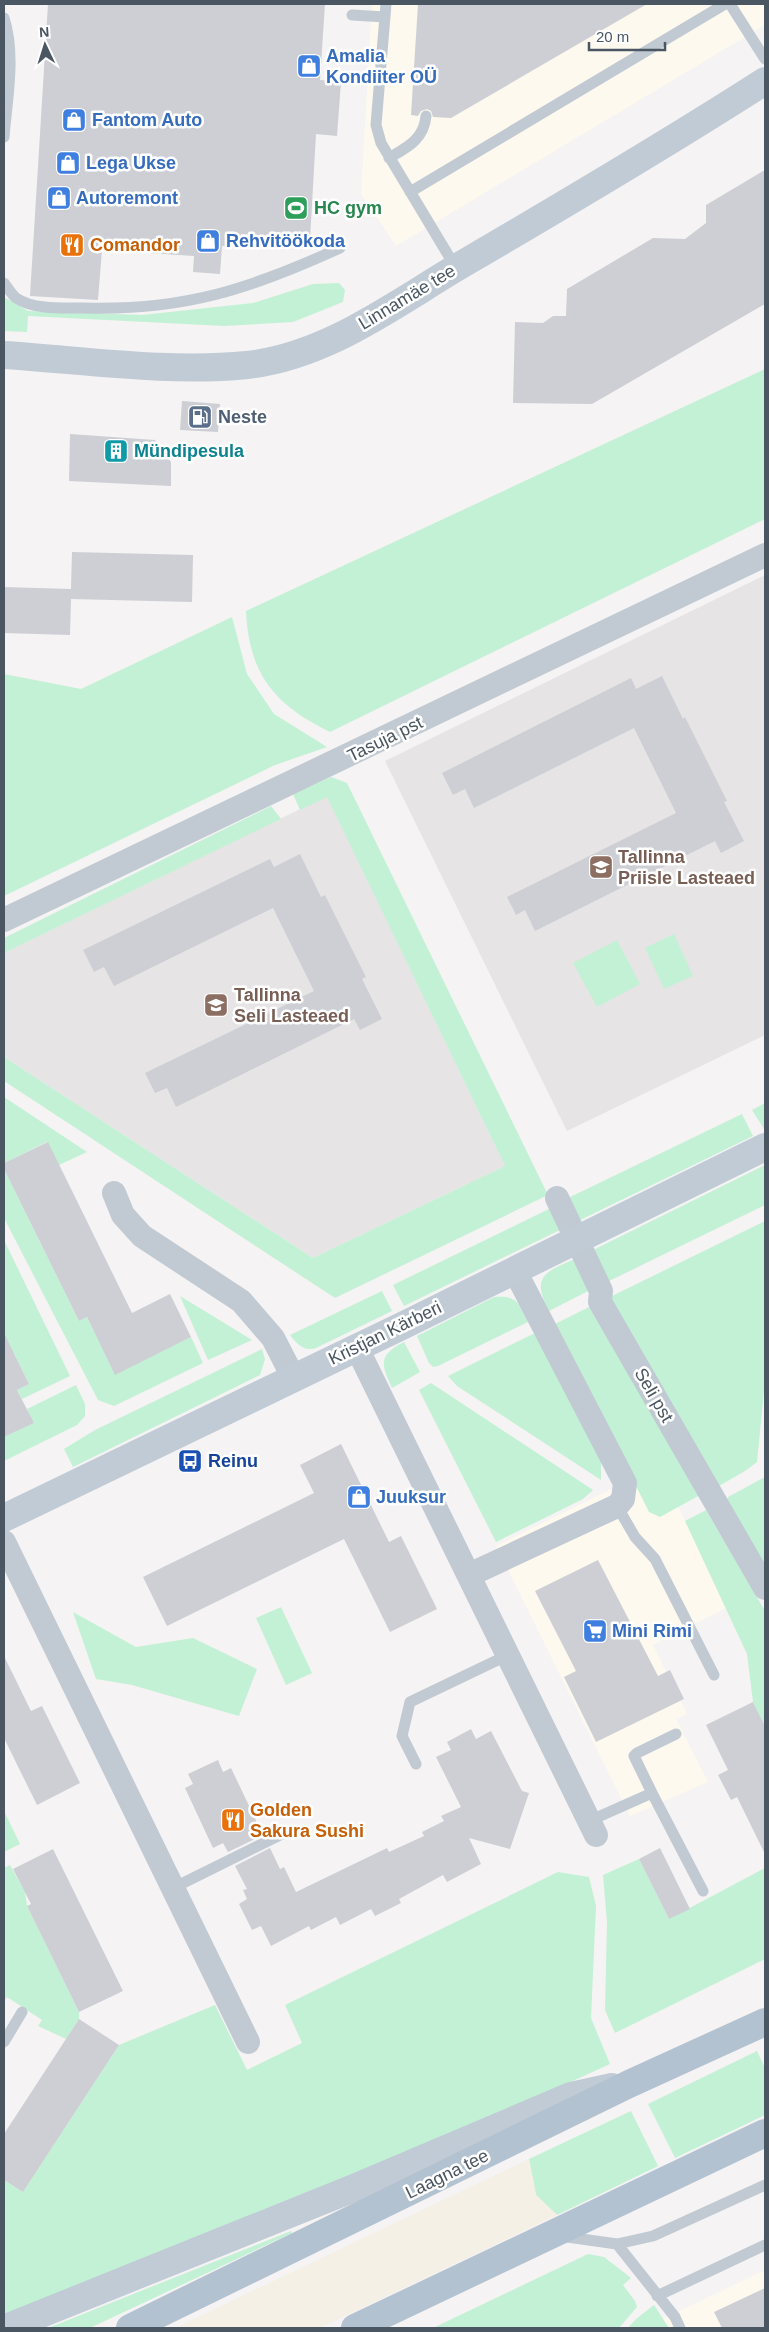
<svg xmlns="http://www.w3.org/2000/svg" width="769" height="2332" font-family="Arial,sans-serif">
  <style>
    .commercial { fill: #fdf9ef }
    .education { fill: #e6e4e5 }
    .green { fill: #c3f1d5 }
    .sand { fill: #f5f0e5 }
    .building { fill: #cdcfd5 }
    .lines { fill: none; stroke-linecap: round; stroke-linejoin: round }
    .lane { stroke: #c1cad2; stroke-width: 11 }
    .street { stroke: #c1cad2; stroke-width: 24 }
    .secondary { stroke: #c1cbd6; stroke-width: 28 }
    .primary { stroke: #b3c2d1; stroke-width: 28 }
    .labels { text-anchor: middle; stroke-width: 5; stroke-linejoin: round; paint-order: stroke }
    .shop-label { font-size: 18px; font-weight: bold; fill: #366cbe; stroke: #fff; text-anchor: start }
    .leisure-label { font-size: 18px; font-weight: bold; fill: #27864d; stroke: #fff; text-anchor: start }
    .food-label { font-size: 18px; font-weight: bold; fill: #c56008; stroke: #fff; text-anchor: start }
    .street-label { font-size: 18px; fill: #4a5661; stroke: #fff }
    .service-label { font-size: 18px; font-weight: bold; fill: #4e5e75; stroke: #fff; text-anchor: start }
    .culture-label { font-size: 18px; font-weight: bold; fill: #0d838f; stroke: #fff; text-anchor: start }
    .education-label { font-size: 18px; font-weight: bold; fill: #785e54; stroke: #fff; text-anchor: start }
    .transit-label { font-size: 18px; font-weight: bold; fill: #164399; stroke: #fff; text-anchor: start }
  </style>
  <rect width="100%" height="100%" fill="#f5f3f3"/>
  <!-- commercial -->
  <path class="commercial" d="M372 4H765V25L396 246 361 194Z
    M658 1466 728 1607 653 1645 687 1714 676 1719 708 1782 630 1816 496 1546Z
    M765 2270V2328H644Z"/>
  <!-- education -->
  <path class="education" d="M765 575V1035L567 1131 385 761Z
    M327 796 505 1166 313 1258 4 1057V953Z"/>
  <!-- green -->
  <path class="green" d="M339 283 345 290 343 302 293 322 224 326 28 316 27 332 4 331V297L28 311 142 315 253 303 313 284Z
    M765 369V519L330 732C275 705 249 675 246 611Z
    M232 617 247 674 274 714 327 747 275 765 4 896V674L81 689Z
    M331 777 347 783 548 1195 335 1298 4 1081V1057L313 1258 505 1166 327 797 300 810 293 794Z
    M271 806 281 819 4 953V938Z
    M674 934 693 976 664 989 645 948Z
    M617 940 640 984 597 1007 573 963Z
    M4 1097 87 1152 59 1165 47 1142 4 1163Z
    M765 1103V1129H764L752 1110Z
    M742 1114 753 1136 574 1223 564 1200Z
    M765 1165V1205L605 1283 589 1252Z
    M4 1169 79 1321 87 1317 115 1374 191 1337 203 1363 114 1406 98 1400 4 1218Z
    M553 1207 564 1228 404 1306 393 1285Z
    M765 1221V1380L757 1462 745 1471 717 1487 608 1298Z
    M4 1240 70 1376 22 1399 17 1390 29 1384 14 1353 4 1358Z
    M577 1258 592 1289 549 1311C530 1275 546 1272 577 1258Z
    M382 1291 392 1311 316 1348C304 1352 297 1344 290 1335Z
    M180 1296 252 1340 208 1360Z
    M494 1297C517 1295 519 1303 528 1322L438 1366 433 1367 429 1363 417 1336Z
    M589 1307 700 1495 660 1517 649 1512 555 1324Z
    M535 1333 601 1460V1480L457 1386 448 1376Z
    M404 1342 420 1372 392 1388C381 1364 378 1355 404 1342Z
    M262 1349 265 1359 260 1375 73 1467 64 1449 95 1430Z
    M431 1383 593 1490 583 1499 496 1542 419 1390Z
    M76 1385 85 1404V1416L77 1425 4 1461V1437L33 1423 27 1409Z
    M765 1477V1573L726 1504 728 1497Z
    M706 1510 765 1611V1726L753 1702 747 1654 685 1521Z
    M281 1607 312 1673 286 1685 256 1618Z
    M73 1612 136 1647 193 1638 257 1669 239 1716 132 1685 96 1679Z
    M4 1811 20 1844 4 1852Z
    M639 1859 669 1919 765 1868V1959L615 2033 605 2010 607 1922 603 1875Z
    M10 1865 25 1892 27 1906 79 2012V2019L66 2039 38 2026 42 2020 7 1997 4 2001V1868Z
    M558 1872 589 1877 596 1906 591 2018 610 2064 490 2119 4 2317V2180L23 2192 119 2045 215 2005 247 2070 302 2043 285 2005Z
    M757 2051 765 2068V2115L675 2158 648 2104Z
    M631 2111 658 2166 557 2215 536 2195 529 2159Z
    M291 2231 292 2233 90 2328H48Z
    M588 2254 604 2257 631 2278 623 2285 635 2301 637 2307 619 2328H433Z
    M654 2305 669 2328H628L636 2319Z"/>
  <!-- sand -->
  <path class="sand" d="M529 2159 536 2195 557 2215 320 2328H175Z"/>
  <!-- building -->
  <path class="building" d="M48 4H325L320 80 341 82 337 136 316 134 310 239 241 234V247L222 246 220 274 193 272 194 256 102 250 98 300 30 296Z
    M418 4H647L451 118 433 117 431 111 427 109 421 111 418 116 411 115Z
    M765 170V304L592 404 513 403 515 322 543 323 553 316H566L567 289 653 238 685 239 706 223V205Z
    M182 401 220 404 218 432 180 430Z
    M70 434 155 440 171 462V486L69 481Z
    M72 552 193 555 192 602 71 599 70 635 4 633V587L71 589Z
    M662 676 683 719 685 717 727 801 724 802 744 841 721 853 715 841 535 931 525 910 516 915 507 897 676 813 634 728 474 808 465 789 453 795 442 773 631 678 636 689Z
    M300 854 321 897 325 895 366 977 362 979 382 1019 360 1030 354 1019 176 1107 167 1088 155 1093 145 1073 314 991 273 908 114 986 104 967 94 972 83 950 270 859 274 867Z
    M48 1142 132 1313 170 1294 191 1337 115 1375 87 1317 79 1321 4 1169V1163Z
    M4 1333 29 1384 17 1390 34 1423 4 1437Z
    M341 1444 389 1542 401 1536 437 1609 390 1632 344 1539 167 1626 143 1577 314 1493 300 1465Z
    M598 1560 658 1676 670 1670 684 1699 596 1742 564 1677 576 1671 535 1591Z
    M4 1656 31 1711 42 1706 80 1783 37 1805 4 1738Z
    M753 1702 765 1726V1854L737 1797 731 1800 718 1775 728 1770 706 1725Z
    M471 1729 476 1739 491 1731 522 1791 529 1793 510 1849 469 1838 481 1864 447 1882 443 1875 399 1899 401 1903 375 1916 371 1909 340 1925 336 1917 311 1930 309 1926 271 1946 261 1926 252 1930 239 1904 247 1899 243 1890 247 1889 235 1866 270 1848 280 1869 284 1867 296 1892 387 1848 389 1852 424 1836 422 1832 444 1821 441 1816 461 1807 436 1757 451 1750 447 1742Z
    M218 1760 223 1772 231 1768 263 1835 228 1852 223 1843 213 1848 185 1788 193 1784 188 1774Z
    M660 1848 690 1909 669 1919 639 1859Z
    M53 1849 123 1991 79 2012 27 1906 31 1904 13 1869Z
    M79 2019 119 2045 23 2192 4 2180V2134Z
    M765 2288V2328H722L714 2312Z"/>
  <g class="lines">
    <!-- lane -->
    <path class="lane" d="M386 4 376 125 381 143 456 268
      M730 4 765 59
      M352 15 385 17
      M4 18C16 55 7 99 4 137
      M389 158C408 147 424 139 426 116
      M410 192 725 4
      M4 283C8 288 11 294 16 298 34 310 63 308 83 308 184 311 250 289 340 248
      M617 1506 635 1537 655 1559 714 1675
      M416 1764 402 1736 410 1702 508 1655
      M652 1793 634 1756 637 1753 676 1734
      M589 1821 652 1793 703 1891
      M173 1888 286 1832
      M4 2042 22 2012
      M560 2236 617 2244 653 2236 765 2185
      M617 2244 675 2317 680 2328
      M657 2296 765 2245"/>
    <!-- street -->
    <path class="street" d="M4 920 765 555
      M114 1193 123 1215 142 1236 241 1301 273 1338 293 1377
      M557 1198 601 1291 600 1302 765 1588
      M357 1348 596 1835
      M4 1542 248 2042
      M469 1575 617 1506 623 1499 625 1483 514 1269"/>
    <!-- secondary -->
    <path class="secondary" d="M4 355C83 360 169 373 247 365 329 356 397 302 466 262 567 203 667 144 765 81
      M4 1518 404 1325 765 1147
      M6 2328 354 2188 571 2096 612 2087"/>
    <!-- primary -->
    <path class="primary" d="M130 2328 629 2084 765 2022
      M355 2328 765 2133"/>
  </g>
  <!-- icons -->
  <defs>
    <symbol id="shop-square" viewBox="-11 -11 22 22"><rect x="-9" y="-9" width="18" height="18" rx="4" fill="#3f7fe0" stroke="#fff"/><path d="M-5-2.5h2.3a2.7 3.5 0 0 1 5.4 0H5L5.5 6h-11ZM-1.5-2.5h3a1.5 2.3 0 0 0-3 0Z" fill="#fff"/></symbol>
    <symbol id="stadium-square" viewBox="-11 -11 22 22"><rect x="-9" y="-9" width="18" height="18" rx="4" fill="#2e9e5b" stroke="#fff"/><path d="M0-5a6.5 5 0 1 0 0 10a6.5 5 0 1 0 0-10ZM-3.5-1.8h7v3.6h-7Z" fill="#fff"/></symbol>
    <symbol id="restaurant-square" viewBox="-11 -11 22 22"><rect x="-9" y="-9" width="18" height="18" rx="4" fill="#e8710a" stroke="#fff"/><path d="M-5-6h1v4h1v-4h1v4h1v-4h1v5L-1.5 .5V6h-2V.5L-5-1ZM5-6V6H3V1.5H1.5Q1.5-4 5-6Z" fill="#fff"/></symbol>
    <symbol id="fuel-square" viewBox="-11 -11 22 22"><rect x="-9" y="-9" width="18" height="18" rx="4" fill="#5c6f8a" stroke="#fff"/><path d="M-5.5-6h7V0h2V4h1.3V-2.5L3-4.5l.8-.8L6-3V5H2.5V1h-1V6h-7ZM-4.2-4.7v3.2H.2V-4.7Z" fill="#fff"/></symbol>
    <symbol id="building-square" viewBox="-11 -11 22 22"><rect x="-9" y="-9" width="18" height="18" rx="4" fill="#0f9aa8" stroke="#fff"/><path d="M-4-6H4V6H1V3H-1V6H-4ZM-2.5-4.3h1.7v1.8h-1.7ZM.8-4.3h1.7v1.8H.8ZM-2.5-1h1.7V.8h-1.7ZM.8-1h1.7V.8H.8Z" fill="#fff"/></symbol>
    <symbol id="school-square" viewBox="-11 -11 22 22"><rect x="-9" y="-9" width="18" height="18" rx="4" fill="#8d6e63" stroke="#fff"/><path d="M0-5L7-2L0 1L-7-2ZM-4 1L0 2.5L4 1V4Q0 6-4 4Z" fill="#fff"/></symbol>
    <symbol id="bus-square" viewBox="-11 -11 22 22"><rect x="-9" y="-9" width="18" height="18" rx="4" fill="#1a4fb4" stroke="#fff"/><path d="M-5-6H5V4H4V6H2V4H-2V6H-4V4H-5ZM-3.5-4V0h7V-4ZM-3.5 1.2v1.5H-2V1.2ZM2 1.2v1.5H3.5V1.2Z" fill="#fff"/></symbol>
    <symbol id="supermarket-square" viewBox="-11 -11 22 22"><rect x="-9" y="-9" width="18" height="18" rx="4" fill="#3f7fe0" stroke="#fff"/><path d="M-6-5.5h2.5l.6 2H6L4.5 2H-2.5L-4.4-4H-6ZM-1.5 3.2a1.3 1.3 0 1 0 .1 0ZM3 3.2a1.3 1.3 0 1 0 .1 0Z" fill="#fff"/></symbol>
  </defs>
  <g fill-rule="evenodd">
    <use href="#shop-square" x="295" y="52" width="28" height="28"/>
    <use href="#shop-square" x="60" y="106" width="28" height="28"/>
    <use href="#shop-square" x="54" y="149" width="28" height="28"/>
    <use href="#shop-square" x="45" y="184" width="28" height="28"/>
    <use href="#stadium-square" x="282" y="194" width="28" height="28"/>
    <use href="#shop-square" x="194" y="227" width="28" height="28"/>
    <use href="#restaurant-square" x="58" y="231" width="28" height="28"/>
    <use href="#fuel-square" x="186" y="403" width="28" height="28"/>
    <use href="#building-square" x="102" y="437" width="28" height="28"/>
    <use href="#school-square" x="587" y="853" width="28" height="28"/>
    <use href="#school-square" x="202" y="991" width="28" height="28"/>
    <use href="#bus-square" x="176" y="1447" width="28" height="28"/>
    <use href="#shop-square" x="345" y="1483" width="28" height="28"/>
    <use href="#supermarket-square" x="581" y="1617" width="28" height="28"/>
    <use href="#restaurant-square" x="219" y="1806" width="28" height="28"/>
  </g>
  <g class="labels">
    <!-- shop labels -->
    <g class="shop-label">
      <text x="326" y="62">Amalia<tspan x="326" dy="21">Kondiiter OÜ</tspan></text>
      <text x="92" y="126">Fantom Auto</text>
      <text x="86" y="169">Lega Ukse</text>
      <text x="76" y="204">Autoremont</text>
      <text x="226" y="247">Rehvitöökoda</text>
      <text x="376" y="1503">Juuksur</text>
      <text x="612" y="1637">Mini Rimi</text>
    </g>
    <!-- leisure labels -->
    <g class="leisure-label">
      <text x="314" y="214">HC gym</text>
    </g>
    <!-- food labels -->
    <g class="food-label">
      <text x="90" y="251">Comandor</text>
      <text x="250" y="1816">Golden<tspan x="250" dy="21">Sakura Sushi</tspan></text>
    </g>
    <!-- street labels -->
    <g class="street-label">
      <text transform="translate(407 297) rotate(-31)" y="6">Linnamäe tee</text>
      <text transform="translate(385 739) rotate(-26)" y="6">Tasuja pst</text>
      <text transform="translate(385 1333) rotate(-26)" y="6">Kristjan Kärberi</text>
      <text transform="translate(654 1395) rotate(60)" y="6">Seli pst</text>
      <text transform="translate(447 2174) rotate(-26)" y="6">Laagna tee</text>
    </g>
    <!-- service labels -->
    <g class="service-label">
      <text x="218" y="423">Neste</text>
    </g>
    <!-- culture labels -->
    <g class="culture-label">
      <text x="134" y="457">Mündipesula</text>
    </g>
    <!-- education labels -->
    <g class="education-label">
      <text x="618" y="863">Tallinna<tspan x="618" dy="21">Priisle Lasteaed</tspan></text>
      <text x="234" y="1001">Tallinna<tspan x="234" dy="21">Seli Lasteaed</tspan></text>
    </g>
    <!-- transit labels -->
    <g class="transit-label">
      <text x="208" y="1467">Reinu</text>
    </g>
  </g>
  <!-- border -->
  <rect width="769" height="2332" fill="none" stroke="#4a5661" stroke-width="10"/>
  <!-- north arrow -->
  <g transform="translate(45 45) rotate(356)" stroke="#ffffff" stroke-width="4" paint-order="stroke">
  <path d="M0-4L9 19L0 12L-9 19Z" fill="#4a5661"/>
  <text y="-8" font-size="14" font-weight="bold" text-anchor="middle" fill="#4a5661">N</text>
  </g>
  <!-- scale -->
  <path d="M589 42v8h76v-8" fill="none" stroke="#4a5661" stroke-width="2.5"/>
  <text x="596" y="42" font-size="15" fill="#4a5661" stroke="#ffffff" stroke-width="4" paint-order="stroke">20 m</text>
</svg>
